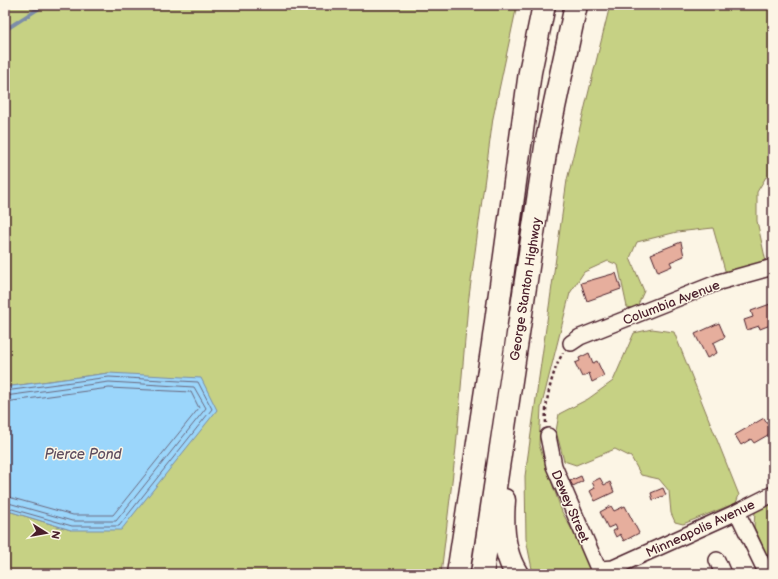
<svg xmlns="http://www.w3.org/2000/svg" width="778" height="579" font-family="'Balsamiq Sans',sans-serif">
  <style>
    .green { fill: #c6d184; stroke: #887858 }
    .water { fill: #9bd6fb; stroke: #7b8da8 }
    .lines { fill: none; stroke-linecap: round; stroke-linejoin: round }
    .shore { stroke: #6a687e; stroke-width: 1 }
    .stream { stroke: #7b8da8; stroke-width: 4 }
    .building { fill: #e6ae9d; stroke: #4a1f2b }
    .minor-casing { stroke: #4a1f2b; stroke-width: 18 }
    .highway-casing { stroke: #4a1f2b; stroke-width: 25 }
    .path { stroke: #4a1f2b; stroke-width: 2.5; stroke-dasharray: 3 3; stroke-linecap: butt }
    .minor { stroke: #fcf5e5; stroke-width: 15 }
    .highway { stroke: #fcf5e5; stroke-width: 22 }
    .labels { text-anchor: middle; stroke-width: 3; stroke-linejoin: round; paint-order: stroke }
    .street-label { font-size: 13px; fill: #4a1f2b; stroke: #fcf5e5 }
    .water-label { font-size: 14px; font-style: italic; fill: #5e4d5f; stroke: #fcf5e5 }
  </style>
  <rect width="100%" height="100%" fill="#fcf5e5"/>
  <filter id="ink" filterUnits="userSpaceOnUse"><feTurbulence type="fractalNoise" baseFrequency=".025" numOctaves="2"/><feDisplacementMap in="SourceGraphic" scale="8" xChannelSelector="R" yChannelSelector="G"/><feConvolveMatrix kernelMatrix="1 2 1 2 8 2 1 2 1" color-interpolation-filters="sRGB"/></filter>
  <g filter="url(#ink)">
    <!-- green -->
    <path class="green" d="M5 5H517L493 118 468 304 456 448 441 574H5V510L71 530 109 373 5 387Z
      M610 5H773V176L766 177 757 192V221L766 262 726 274 713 228 677 232 637 242 630 258 644 291 636 309 627 307 618 265 608 261 584 272 570 293 541 408 539 445 562 512 597 574H533L526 539 525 476 567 180Z
      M652 329 674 332 739 495 736 503 683 524 675 522 671 513 669 491 659 479 641 475 631 457 615 449 576 465 564 461 556 431 559 414 588 399 613 381 634 333Z
      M773 502V569L754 527 755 511Z"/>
    <!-- water -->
    <path class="water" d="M109 373 201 378 217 410 121 530H71L5 510V387Z"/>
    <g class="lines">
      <!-- shore -->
      <path class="shore" d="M5 391 109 377 198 382 212 409 119 526H72L5 507
        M5 396 109 382 194 387 206 408 116 521H72L5 502
        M5 402 109 388 191 392 199 408 113 515H73L5 496"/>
      <!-- stream -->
      <path class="stream" d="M5 30 44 5"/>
    </g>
    <!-- building -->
    <path class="building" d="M681 242 684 256 670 262 672 266 658 272 651 254Z
      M616 273 621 289 587 301 581 283Z
      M773 303V324L760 329 759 326 747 330 744 320 753 317 751 311Z
      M719 323 725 337 713 343 717 353 707 358 695 334Z
      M589 353 593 363 597 361 604 376 592 382 589 373 582 377 575 363 580 361 579 358Z
      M764 418 773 432 754 443 751 439 741 445 735 435Z
      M581 476 583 481 573 486 570 481Z
      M600 478 604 485 610 482 614 492 595 501 590 491 595 488 592 482Z
      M663 488 666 495 653 500 651 493Z
      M611 506 614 511 625 506 639 533 624 541 620 534 616 537 613 531 617 529 615 525 608 528 600 512Z"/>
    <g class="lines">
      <defs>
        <path id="minor" d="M571 343 580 337 719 282 773 267
          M548 436 554 466 597 566 600 569 613 568 737 512 773 494
          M737 512 767 574
          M717 560 723 574"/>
        <path id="highway" d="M504 500C502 524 503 553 517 574
          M458 574 493 344 530 72 544 5
          M482 574 547 140 576 5"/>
      </defs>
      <!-- minor casing -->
      <use href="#minor" class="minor-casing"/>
      <!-- highway casing -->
      <use href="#highway" class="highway-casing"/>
      <!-- path -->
      <path class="path" d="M546 423C544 403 553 369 563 353"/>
      <!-- minor -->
      <use href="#minor" class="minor"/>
      <!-- highway -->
      <use href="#highway" class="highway"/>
    </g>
  </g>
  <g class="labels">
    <!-- street labels -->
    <g class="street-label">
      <text transform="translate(525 289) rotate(-81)" y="5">George Stanton Highway</text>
      <text transform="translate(671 302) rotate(-21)" y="5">Columbia Avenue</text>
      <text transform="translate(571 506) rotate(67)" y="5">Dewey Street</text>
      <text transform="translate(700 528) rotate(-25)" y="5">Minneapolis Avenue</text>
    </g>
    <!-- water labels -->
    <g class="water-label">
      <text x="83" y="459">Pierce Pond</text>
    </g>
  </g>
  <!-- margin -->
  <rect width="778" height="579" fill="none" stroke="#fcf5e5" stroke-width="20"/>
  <rect x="10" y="10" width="758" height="559" fill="none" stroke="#4a1f2b" stroke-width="1.5" filter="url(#ink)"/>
  <!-- north arrow -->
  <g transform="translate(46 533) rotate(101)" stroke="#fcf5e5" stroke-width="3" paint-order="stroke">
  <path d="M0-3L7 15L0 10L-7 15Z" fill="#4a1f2b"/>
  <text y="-6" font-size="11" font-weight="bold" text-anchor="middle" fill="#4a1f2b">N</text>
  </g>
</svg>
